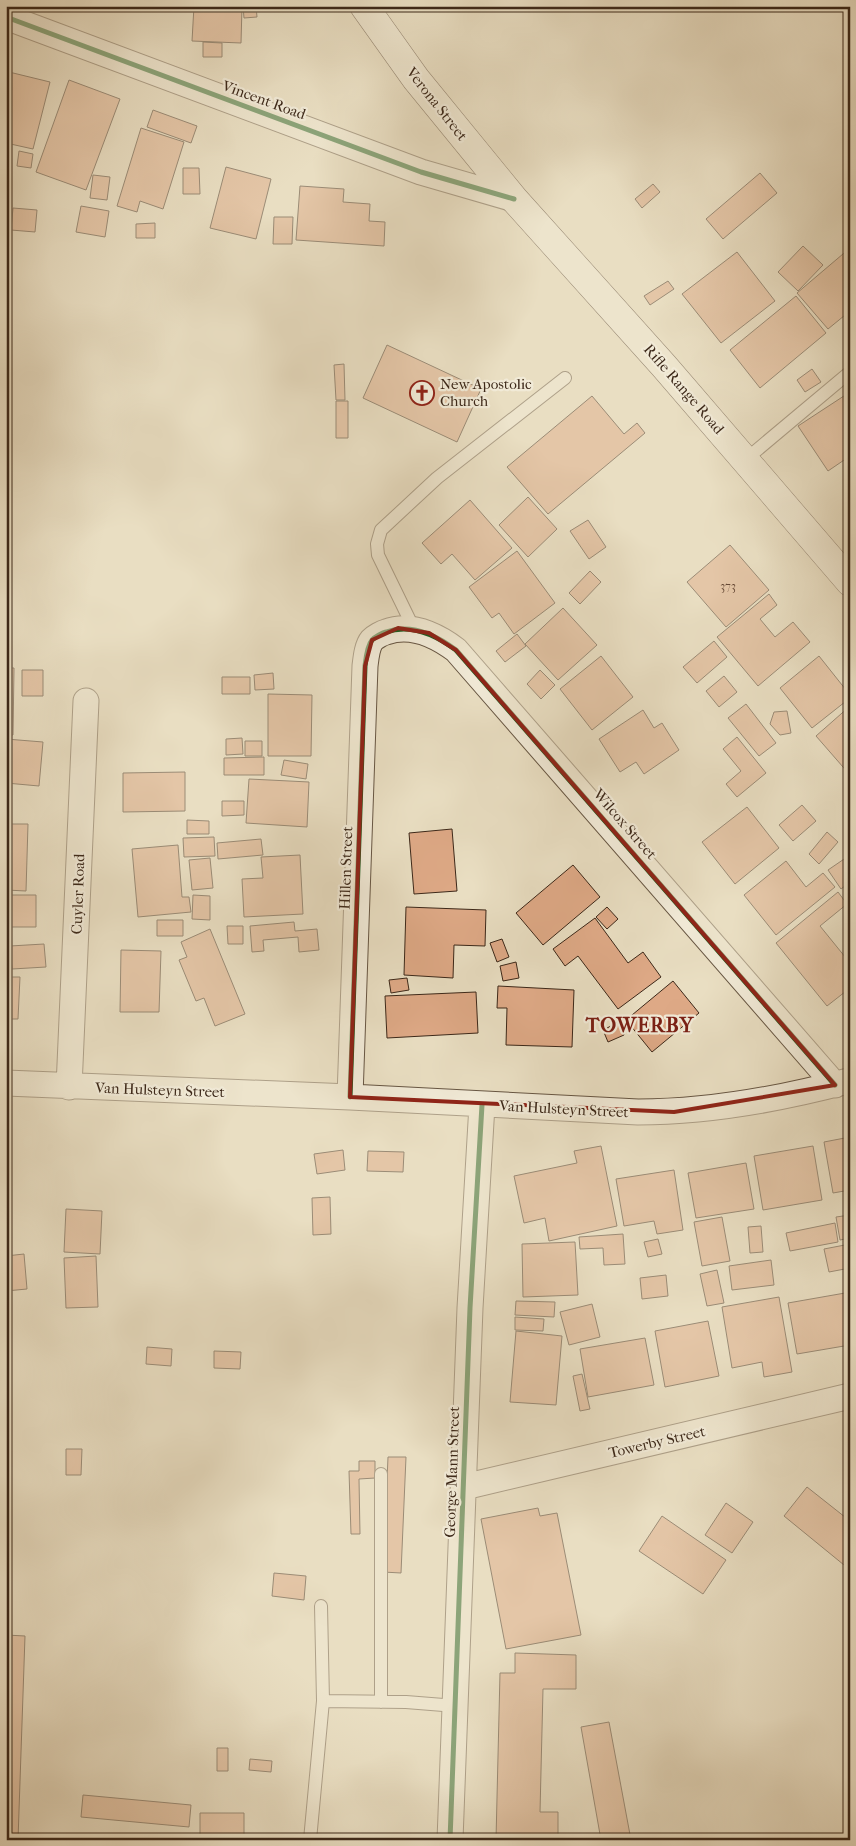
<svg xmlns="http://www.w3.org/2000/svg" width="856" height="1846" font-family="'IM FELL French Canon',serif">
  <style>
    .building { fill: #dea986; stroke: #3c2819 }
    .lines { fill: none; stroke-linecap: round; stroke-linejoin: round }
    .lane-casing { stroke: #675643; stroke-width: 14 }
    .street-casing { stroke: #675643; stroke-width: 27 }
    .secondary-casing { stroke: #3c2819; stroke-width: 29 }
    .lane { stroke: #f1ead7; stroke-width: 12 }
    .street { stroke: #f1ead7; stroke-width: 25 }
    .secondary { stroke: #f1ead7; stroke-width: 28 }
    .cycleway-casing { stroke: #f1ead7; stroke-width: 8 }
    .cycleway { stroke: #1b5e20; stroke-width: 5 }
    .marked { fill: none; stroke: #8f2418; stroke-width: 4; stroke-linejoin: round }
    .labels { text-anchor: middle; stroke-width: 4.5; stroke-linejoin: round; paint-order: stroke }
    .number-label { font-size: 12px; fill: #644834 }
    .street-label { font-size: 15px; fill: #3c2819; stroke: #f1ead7 }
    .poi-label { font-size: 15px; fill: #3c2819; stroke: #f1ead7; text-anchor: start }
    .district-label { font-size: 20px; font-weight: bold; letter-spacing: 1px; fill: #7a1f14; stroke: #f1ead7 }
  </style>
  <rect width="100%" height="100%" fill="#e9dec2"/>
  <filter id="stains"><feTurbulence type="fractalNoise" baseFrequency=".004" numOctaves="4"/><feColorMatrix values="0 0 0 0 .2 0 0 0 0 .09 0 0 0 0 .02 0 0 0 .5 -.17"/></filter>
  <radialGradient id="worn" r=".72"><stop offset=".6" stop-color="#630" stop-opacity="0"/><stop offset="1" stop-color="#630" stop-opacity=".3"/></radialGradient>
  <!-- building -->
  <path class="building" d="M194 6H242L241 43 192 41Z
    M243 6H256L257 17 244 18Z
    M203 42 222 43V57H203Z
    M9 72 50 82 33 149 6 143V83Z
    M69 80 120 99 86 190 36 172Z
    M153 110 197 126 191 143 147 127Z
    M141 128 184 142 163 209 140 201 137 212 117 206Z
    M19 151 33 154 31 168 17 166Z
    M226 167 271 179 256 239 210 228Z
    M183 168H199L200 194H183Z
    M760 173 777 193 723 239 706 219Z
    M93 175 110 177 107 200 90 198Z
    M653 184 660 192 642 208 635 199Z
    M300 186 344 189 343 202 370 204 369 221 385 222 384 246 296 240Z
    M81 206 109 211 105 237 76 232Z
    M13 208 37 210 35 232 11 230Z
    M274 217H293L292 244H273Z
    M155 223V238H136V224Z
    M803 246 823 265 798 291 778 272Z
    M850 248V311L828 329 797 293Z
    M737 252 775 301 721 343 682 294Z
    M668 281 674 289 650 305 644 296Z
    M796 296 826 333 760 388 730 350Z
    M387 345 481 389 457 442 363 398Z
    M344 364 345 400H336L334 365Z
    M812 369 821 382 805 392 797 380Z
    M850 392V456L828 471 798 426Z
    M592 396 624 434 637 423 645 433 548 514 507 467Z
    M336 401H348V438H336Z
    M528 497 557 529 528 557 499 525Z
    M470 500 512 548 475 580 452 554 441 564 422 543Z
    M588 520 606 547 589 559 570 531Z
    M730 545 769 590 726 627 687 582Z
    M517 551 555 603 514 634 499 613 492 618 469 587Z
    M590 571 601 582 580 604 569 593Z
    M769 594 777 605 760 619 775 637 793 622 810 642 758 686 717 637Z
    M563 608 597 645 558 680 525 644Z
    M517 634 526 646 505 662 496 651Z
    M714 641 727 657 697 683 683 667Z
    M601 656 633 697 592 730 560 689Z
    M819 656 850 695V698L812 728 780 688Z
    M6 668H14L13 735H6Z
    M22 670H43V696H22Z
    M540 670 555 685 541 699 527 684Z
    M273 673 274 689 255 690 254 675Z
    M724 676 737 692 719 707 706 691Z
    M222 677H250V694H222Z
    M268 694 312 695 311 756H268Z
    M746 704 776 743 759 756 728 718Z
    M850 706V775L816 736Z
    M643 710 654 728 662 723 679 750 644 774 636 762 620 772 599 739Z
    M787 711 791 733 780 735 770 724 774 712Z
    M737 737 766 773 737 797 726 784 741 771 723 749Z
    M242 738 243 754 226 755V739Z
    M6 739 43 742 39 786 6 783Z
    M245 741H262V756H245Z
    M264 757V775H224V758Z
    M284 760 308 764 306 779 281 775Z
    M185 772V811L123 812V773Z
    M249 779 309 782 307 827 246 823Z
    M222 801H244V815L222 816Z
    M802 805 816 821 793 841 779 825Z
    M747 807 779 848 735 884 702 842Z
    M187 820 209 821V834H187Z
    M6 824H28L26 891 6 890Z
    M452 829 457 891 414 894 409 833Z
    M827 832 838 842 819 864 809 854Z
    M214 837 215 856 184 857 183 838Z
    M261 839 263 855 218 859 217 843Z
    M178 845 182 897H189L191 912 138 917 132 849Z
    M300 855 303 914 244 917 242 879 263 878 261 857Z
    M850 855V882L841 889 828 870Z
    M210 858 213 888 192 890 189 860Z
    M786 861 806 887 823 873 835 887 776 935 744 895Z
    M573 865 600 897 543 945 516 913Z
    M838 892 847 904 820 926 850 963V988L827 1006 776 943Z
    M6 895H36V927H7V959Z
    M193 895 210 896V920L192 919Z
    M406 907 486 910 485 946 454 945 453 978 404 975Z
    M607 907 618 919 607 929 596 917Z
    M595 918 628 963 643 952 661 977 618 1009 578 956 565 966 553 949Z
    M157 920H183V936H157Z
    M294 922 295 931 317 929 319 950 299 952 298 937 263 940 264 951 252 952 250 926Z
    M227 926H243V944H228Z
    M210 929 245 1014 215 1026 204 998 196 1001 179 960 187 957 181 942Z
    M502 939 509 957 497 962 490 943Z
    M44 944 46 967 12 969 10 946Z
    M121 950 161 951 159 1012H120Z
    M516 962 519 978 503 981 500 966Z
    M6 977H20L18 1019H6Z
    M407 978 409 990 391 993 389 980Z
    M673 981 699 1013 652 1052 626 1020Z
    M498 986 574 990 572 1047 506 1045 507 1008H497Z
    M476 992 478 1033 387 1038 385 996Z
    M619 1022 624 1035 608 1042 603 1030Z
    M850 1137V1190L833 1193 824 1142Z
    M601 1146 617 1226 549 1241 545 1218 524 1223 514 1176 577 1163 574 1151Z
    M813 1146 822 1200 763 1210 754 1156Z
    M343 1150 345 1170 317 1174 314 1154Z
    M368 1151 404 1152 403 1172 367 1171Z
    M746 1163 754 1209 696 1218 688 1173Z
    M674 1170 683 1230 657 1234 654 1221 624 1226 616 1179Z
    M330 1197 331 1234 313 1235 312 1198Z
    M66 1209 102 1211 100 1254 64 1252Z
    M850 1215V1238L840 1240 836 1217Z
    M722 1217 730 1261 702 1266 694 1222Z
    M835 1223 838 1242 790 1251 786 1233Z
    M761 1226 763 1252 750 1253 748 1227Z
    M623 1234 625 1264 604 1265 603 1248 580 1249 579 1237Z
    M658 1239 662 1254 648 1257 644 1242Z
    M575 1242 578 1295 523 1297 522 1244Z
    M850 1244V1268L829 1272 824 1249Z
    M24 1254 27 1289 6 1291V1256Z
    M96 1256 98 1307 66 1308 64 1258Z
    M771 1260 774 1285 732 1290 729 1266Z
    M717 1270 724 1303 707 1306 700 1274Z
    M666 1275 668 1296 642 1299 640 1278Z
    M845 1293 850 1323V1345L797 1354 788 1303Z
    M779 1297 792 1372 764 1377 762 1362 732 1368 722 1307Z
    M516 1301 555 1302 554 1317 515 1315Z
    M592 1304 600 1337 569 1345 560 1312Z
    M515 1317 544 1319 543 1331 515 1330Z
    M708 1321 719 1376 665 1387 655 1331Z
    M516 1331 562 1336 556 1405 510 1402Z
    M645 1338 654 1385 588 1397 580 1349Z
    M147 1347 172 1349 171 1366 146 1364Z
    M214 1351 241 1352 240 1369 214 1368Z
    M582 1374 590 1409 580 1411 573 1376Z
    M66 1449H82L81 1475H66Z
    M388 1457H406L401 1573 383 1572Z
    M359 1461H375V1478L359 1479 360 1534H351L349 1471H359Z
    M807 1487 850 1521V1558L844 1565 784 1516Z
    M726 1503 753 1522 732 1553 705 1535Z
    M538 1508 540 1516 557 1513 581 1635 506 1649 481 1519Z
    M662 1516 726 1560 703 1594 639 1551Z
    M274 1573 306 1576 304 1600 272 1596Z
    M6 1635 25 1636 18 1840H6Z
    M515 1653 576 1655V1689H543L540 1812H558V1840H496L500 1673H515Z
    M609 1722 631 1840H601L581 1727Z
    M217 1748H228V1771H217Z
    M250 1759 272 1761 271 1772 249 1770Z
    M83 1795 191 1805 189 1827 81 1817Z
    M200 1813H244V1840H200Z"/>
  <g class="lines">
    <defs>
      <path id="lane" d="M745 460 850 372
        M414 629 378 555 377 544 381 530 437 478 565 378
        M381 1474V1702
        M321 1606 323 1701
        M310 1840 323 1701 406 1702 456 1706"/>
      <path id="street" d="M6 17 421 172 514 199
        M6 1083 350 1097 638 1112C709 1112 780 1099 848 1081
        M69 1087 86 701
        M350 1097 365 666C366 658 367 646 372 640 375 637 382 633 386 632 411 623 436 635 456 650L835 1085
        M464 1487 850 1396
        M450 1840 470 1308 482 1105"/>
      <path id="secondary" d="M364 6 416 79 514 199 664 366 850 582"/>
    </defs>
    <!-- lane casing -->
    <use href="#lane" class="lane-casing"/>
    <!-- street casing -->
    <use href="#street" class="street-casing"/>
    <!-- secondary casing -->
    <use href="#secondary" class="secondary-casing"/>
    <!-- lane -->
    <use href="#lane" class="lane"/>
    <!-- street -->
    <use href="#street" class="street"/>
    <!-- secondary -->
    <use href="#secondary" class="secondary"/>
    <defs>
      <path id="cycleway" d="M6 17 421 172 514 199
        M350 1097 365 666C366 658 367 646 372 640 375 637 382 633 386 632 411 623 436 635 456 650L835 1085
        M450 1840 470 1308 482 1105"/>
    </defs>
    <!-- cycleway casing -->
    <use href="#cycleway" class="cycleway-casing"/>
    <!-- cycleway -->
    <use href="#cycleway" class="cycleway"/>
  </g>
  <!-- marked area -->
  <path d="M0 0H856V1846H0ZM398 628 429 633 456 650 835 1085 674 1112 350 1097 365 666 372 640Z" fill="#e9dec2" fill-opacity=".55" fill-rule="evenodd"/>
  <path class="marked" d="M398 628 429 633 456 650 835 1085 674 1112 350 1097 365 666 372 640Z"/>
  <!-- icons -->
  <defs>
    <symbol id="church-ring" viewBox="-11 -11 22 22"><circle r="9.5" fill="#f1ead7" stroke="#8f2418" stroke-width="1.5"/><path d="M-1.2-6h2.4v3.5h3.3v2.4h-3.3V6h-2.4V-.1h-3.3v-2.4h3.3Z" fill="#8f2418"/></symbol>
  </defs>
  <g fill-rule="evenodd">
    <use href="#church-ring" x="408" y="379" width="28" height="28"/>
  </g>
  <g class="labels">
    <!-- number labels -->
    <g class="number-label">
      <text x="728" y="590">373</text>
    </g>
    <!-- street labels -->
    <g class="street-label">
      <text transform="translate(264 100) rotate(20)" y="5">Vincent Road</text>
      <text transform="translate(437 104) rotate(52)" y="5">Verona Street</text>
      <text transform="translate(684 389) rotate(49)" y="5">Rifle Range Road</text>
      <text transform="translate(625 824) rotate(49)" y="5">Wilcox Street</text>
      <text transform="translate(346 868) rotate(-88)" y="5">Hillen Street</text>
      <text transform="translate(78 894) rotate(-88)" y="5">Cuyler Road</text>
      <text transform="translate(160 1090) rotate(2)" y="5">Van Hulsteyn Street</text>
      <text transform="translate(564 1109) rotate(3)" y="5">Van Hulsteyn Street</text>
      <text transform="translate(657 1442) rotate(-13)" y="5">Towerby Street</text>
      <text transform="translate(452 1472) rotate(-88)" y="5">George Mann Street</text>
    </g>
    <!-- poi labels -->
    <g class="poi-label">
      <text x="440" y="389">New Apostolic<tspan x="440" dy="17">Church</tspan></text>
    </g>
    <!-- district labels -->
    <g class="district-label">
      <text x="640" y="1032">TOWERBY</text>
    </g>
  </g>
  <!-- margin -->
  <rect width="856" height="1846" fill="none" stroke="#e9dec2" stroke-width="25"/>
  <rect x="8" y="8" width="841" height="1831" fill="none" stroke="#3c2819" stroke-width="2.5"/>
  <rect x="12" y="12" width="831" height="1821" fill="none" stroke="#3c2819"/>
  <rect width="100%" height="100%" filter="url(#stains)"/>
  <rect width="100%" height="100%" fill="url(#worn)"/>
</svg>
